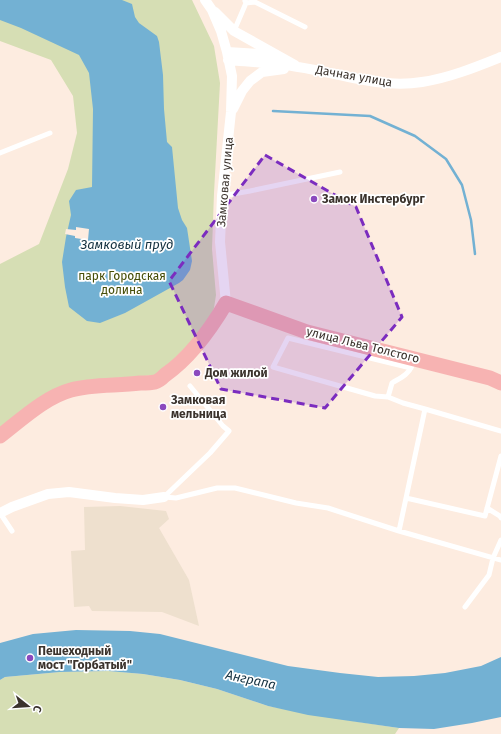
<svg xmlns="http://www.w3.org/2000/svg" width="501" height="734" font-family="'Fira Sans',sans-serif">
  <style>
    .commercial { fill: #eee0ce }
    .green { fill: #d6deb4 }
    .water { fill: #73b1d3 }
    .pier { fill: #fdece0 }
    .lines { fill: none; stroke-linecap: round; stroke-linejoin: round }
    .stream { stroke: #73b1d3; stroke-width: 2.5 }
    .lane { stroke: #fff; stroke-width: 5 }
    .street { stroke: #fff; stroke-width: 10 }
    .primary { stroke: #f7b3b2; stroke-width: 15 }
    .marked { fill: #7b2cbf; fill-opacity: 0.2; stroke: #7b2cbf; stroke-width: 3; stroke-dasharray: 8 5; stroke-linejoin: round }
    .poi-dot { fill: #8b49be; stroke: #fff; stroke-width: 1.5 }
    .labels { text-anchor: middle; stroke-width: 3.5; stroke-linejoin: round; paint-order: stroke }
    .street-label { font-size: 12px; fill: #3b332d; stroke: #fff }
    .poi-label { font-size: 12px; font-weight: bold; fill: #3b332d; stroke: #fff; text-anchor: start }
    .park-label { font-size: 12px; fill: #464e07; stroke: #fff }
    .water-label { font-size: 13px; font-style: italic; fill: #13303f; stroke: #fff }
  </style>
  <rect width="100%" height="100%" fill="#fdece0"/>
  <!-- commercial -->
  <path class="commercial" d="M120 506 166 511 169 519 159 528 189 580 199 626 162 612 92 611 89 606 74 607 71 551 85 550 84 507Z"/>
  <!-- green -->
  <path class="green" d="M0 0H192L214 46 220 83 214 193 212 249 216 295 214 308 206 327 158 375 102 379 0 428V264L39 244 68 169 77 133 73 96 51 60 0 41Z
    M108 671 143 674 180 680 217 689 268 706 359 722 399 728 395 734H0V680L5 677 60 672Z"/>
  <!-- water -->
  <path class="water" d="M0 0H122L132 4 135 17 139 23 157 36 159 42 163 75 164 109 167 142 172 147 178 208 182 220 187 228 192 261 190 270 183 280 179 283 125 313 100 323 87 321 69 307 65 287 62 262 66 237 71 215 69 201 76 190 92 187 93 109 89 73 79 55 21 28 0 20Z
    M76 630 130 631 160 634 288 666 340 673 378 677 414 676 445 673 481 666 501 657V717L472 723 434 729 399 728 308 715 268 706 217 689 180 680 143 674 108 671 60 672 5 677 0 680V643L33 634Z"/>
  <!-- pier -->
  <path class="pier" d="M76 227 89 229 88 240 75 238V236L65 234 66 229 76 230Z"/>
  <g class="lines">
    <!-- stream -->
    <path class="stream" d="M273 111 370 116 415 136 446 159 462 185 471 220 475 254"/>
    <!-- lane -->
    <path class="lane" d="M246 3 255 2 305 27
      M234 31 246 3 245 1
      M0 153 50 133
      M222 196 250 191 340 172
      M388 397 375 396 273 367 288 338 411 368
      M425 409 501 431
      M164 497 176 498 217 488H235L296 503 328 508 399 531 501 560
      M164 497 210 453 229 431 223 426 190 386
      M406 498 485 516 501 456
      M487 508 500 516 501 518
      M0 513 12 531
      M399 531 425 409 403 403 388 397 392 383C400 378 408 375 412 366
      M465 607 489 575 493 558 501 540"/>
    <!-- street -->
    <path class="street" d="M205 0 212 10 221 31 227 52 232 76 231 112 222 196 220 242 226 303
      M215 12 234 31 295 65
      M227 52 260 54 275 59
      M228 60C252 62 275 63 298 67 339 73 380 89 422 82 449 78 476 67 501 57
      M233 109 242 91 250 81 262 72 284 69
      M0 513 12 507 48 494 69 492 115 498 143 500 164 497"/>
    <!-- primary -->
    <path class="primary" d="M0 436C21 420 45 397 71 390 92 384 118 386 140 383 145 383 151 383 155 382 159 381 163 377 165 375 191 357 210 330 226 303L307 332 490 378 501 383"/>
  </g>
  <!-- marked area -->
  <path class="marked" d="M265 155 356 207 402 317 325 408 221 389 169 281Z"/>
  <!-- markers -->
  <g class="poi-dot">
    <circle cx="314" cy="199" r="4"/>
    <circle cx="197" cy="373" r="4"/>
    <circle cx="163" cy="407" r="4"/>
    <circle cx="30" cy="658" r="4"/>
  </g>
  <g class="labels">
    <!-- street labels -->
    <g class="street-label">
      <text transform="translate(354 76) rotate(10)" y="4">Дачная улица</text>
      <text transform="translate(225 182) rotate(-85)" y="4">Замковая улица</text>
      <text transform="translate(363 345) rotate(14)" y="4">улица Льва Толстого</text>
    </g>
    <!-- poi labels -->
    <g class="poi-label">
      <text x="322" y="203">Замок Инстербург</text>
      <text x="205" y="377">Дом жилой</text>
      <text x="171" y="404">Замковая<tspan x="171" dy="14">мельница</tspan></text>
      <text x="38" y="655">Пешеходный<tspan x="38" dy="14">мост "Горбатый"</tspan></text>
    </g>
    <!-- park labels -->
    <g class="park-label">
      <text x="122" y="280">парк Городская<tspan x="122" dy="14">долина</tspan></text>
    </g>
    <!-- water labels -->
    <g class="water-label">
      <text x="127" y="249">Замковый пруд</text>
      <text transform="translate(251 679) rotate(12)" y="5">Анграпа</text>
    </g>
  </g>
  <!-- north arrow -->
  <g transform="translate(28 706) rotate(107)" stroke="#ffffff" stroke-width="3" paint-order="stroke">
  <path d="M0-3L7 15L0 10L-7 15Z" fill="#3b332d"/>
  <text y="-6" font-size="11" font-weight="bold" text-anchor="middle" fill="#3b332d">С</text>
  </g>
</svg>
